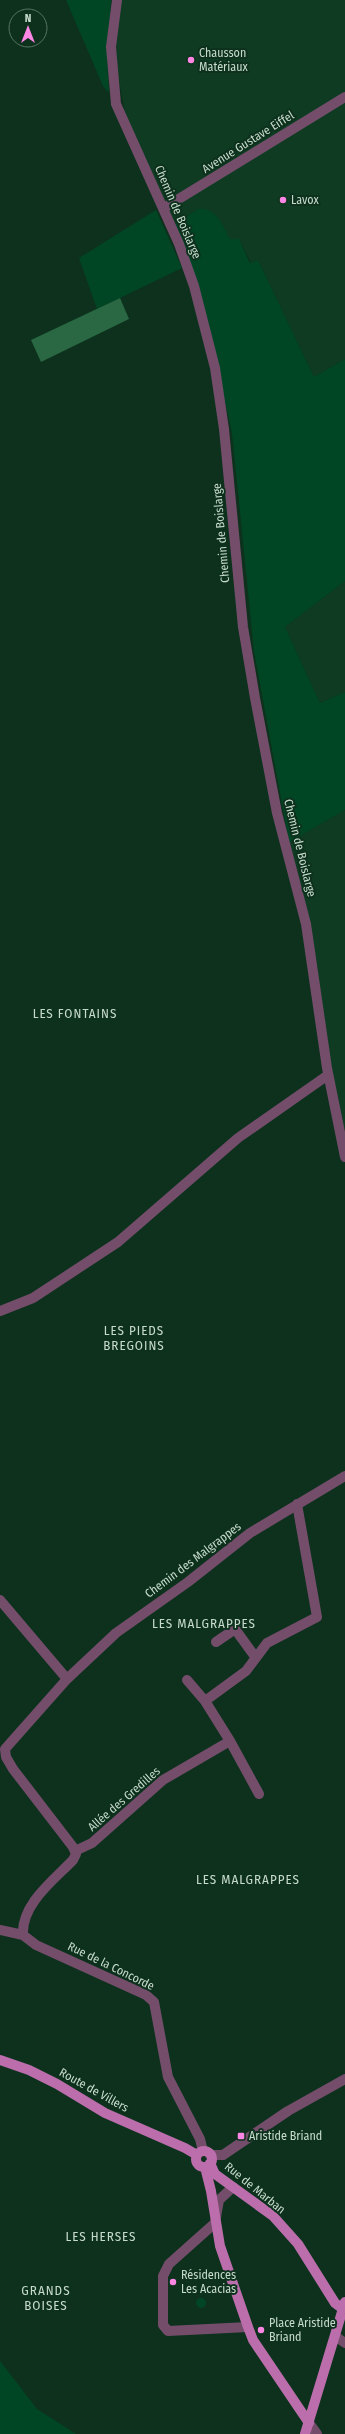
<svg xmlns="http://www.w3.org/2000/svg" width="345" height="2434" font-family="'Fira Sans Condensed',sans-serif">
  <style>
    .built { fill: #0e3b22 }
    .green { fill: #004625 }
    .forest { fill: #296843 }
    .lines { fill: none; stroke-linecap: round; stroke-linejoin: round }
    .minor { stroke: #734d6a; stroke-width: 10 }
    .major { stroke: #bb6eab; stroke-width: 10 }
    .poi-dot { fill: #fc86e4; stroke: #0d311d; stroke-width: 1.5 }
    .labels { text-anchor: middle; stroke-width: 4; stroke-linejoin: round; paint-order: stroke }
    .poi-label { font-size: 12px; fill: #c7dbcd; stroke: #0d311d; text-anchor: start }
    .street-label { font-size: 12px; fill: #c7dbcd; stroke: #0d311d }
    .neighbourhood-label { font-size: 13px; letter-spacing: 1px; fill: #c7dbcd; stroke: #0d311d }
  </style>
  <rect width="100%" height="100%" fill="#0d311d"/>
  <!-- built -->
  <path class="built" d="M121 0H345V359L314 377 258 260 251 263 239 239H230L218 219 198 209 175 224 126 117 115 59Z
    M345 581V692L320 703 285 627Z
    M345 810V1128L336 1130 289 842Z"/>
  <!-- green -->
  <path class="green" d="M66 0H111L107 56 109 93 103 86Z
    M198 209C216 207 223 226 230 239H239L250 263 258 260 314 377 345 359V581L285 627 320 703 345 692V810L289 842 254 651 232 433 211 339 175 224Z
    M156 210 182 268 97 309 79 258Z
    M196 2303a5 5 0 1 1 10 0a5 5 0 1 1-10 0Z
    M0 2361 37 2409 76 2434H0Z"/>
  <!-- forest -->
  <path class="forest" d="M120 298 129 319 41 362 31 340Z"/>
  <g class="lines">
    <!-- minor -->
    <path class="minor" d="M117 0 111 47 116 104 179 244 194 286 215 368 224 429 243 627 255 698 277 813 306 924 327 1068 345 1157
      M164 208 345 97
      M0 1311 33 1298 118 1242 238 1138 328 1075
      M0 1600 67 1679 5 1749 6 1757 13 1769 73 1847 76 1854 73 1860C54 1880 21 1904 23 1935
      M216 1642 235 1629 256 1658
      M67 1679 116 1633 188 1582 250 1533 345 1476
      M187 1680 205 1701
      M230 1741 259 1794
      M75 1851 92 1843 163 1780 230 1741 205 1701 246 1671 267 1643 317 1617 297 1504
      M0 1930 23 1935 36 1945 146 1995 154 2002 168 2077 200 2139 203 2151
      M210 2155H223L288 2111 345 2079
      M233 2187 219 2200 215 2223 169 2264 163 2276V2325L168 2331 248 2327
      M335 2336 345 2343
      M309 2423 317 2434"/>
    <!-- major -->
    <path class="major" d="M0 2060 29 2070 57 2084 105 2113 185 2148 197 2155
      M196 2159a8 8 0 1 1 16 0a8 8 0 1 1-16 0Z
      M210 2163 215 2174 273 2216 298 2244 335 2303 343 2309
      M205 2167 211 2191 220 2246 248 2327 253 2340 309 2423
      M305 2434 345 2302"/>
  </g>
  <!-- markers -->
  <g class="poi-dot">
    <circle cx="191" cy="60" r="4"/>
    <circle cx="283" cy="200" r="4"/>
    <rect x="237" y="2132" width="8" height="8" rx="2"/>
    <circle cx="173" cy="2282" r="4"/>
    <circle cx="261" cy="2330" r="4"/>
  </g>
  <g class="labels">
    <!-- poi labels -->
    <g class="poi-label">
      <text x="199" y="57">Chausson<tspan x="199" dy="14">Matériaux</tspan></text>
      <text x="291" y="204">Lavox</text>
      <text x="249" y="2140">Aristide Briand</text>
      <text x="181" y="2279">Résidences<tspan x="181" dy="14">Les Acacias</tspan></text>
      <text x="269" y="2327">Place Aristide<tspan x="269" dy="14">Briand</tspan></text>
    </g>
    <!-- street labels -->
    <g class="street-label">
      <text transform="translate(248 142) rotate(-32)" y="4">Avenue Gustave Eiffel</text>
      <text transform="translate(178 212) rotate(67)" y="4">Chemin de Boislarge</text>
      <text transform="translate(221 533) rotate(-95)" y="4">Chemin de Boislarge</text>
      <text transform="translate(300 848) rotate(76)" y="4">Chemin de Boislarge</text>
      <text transform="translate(193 1560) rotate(-37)" y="4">Chemin des Malgrappes</text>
      <text transform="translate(124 1799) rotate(-41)" y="4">Allée des Gredilles</text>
      <text transform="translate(111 1966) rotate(26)" y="4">Rue de la Concorde</text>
      <text transform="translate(94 2090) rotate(29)" y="4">Route de Villers</text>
      <text transform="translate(255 2188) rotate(39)" y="4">Rue de Marban</text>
    </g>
    <!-- neighbourhood labels -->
    <g class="neighbourhood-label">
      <text x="75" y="1018">LES FONTAINS</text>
      <text x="134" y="1335">LES PIEDS<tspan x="134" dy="15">BREGOINS</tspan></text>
      <text x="204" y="1628">LES MALGRAPPES</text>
      <text x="248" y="1884">LES MALGRAPPES</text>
      <text x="101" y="2241">LES HERSES</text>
      <text x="46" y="2295">GRANDS<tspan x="46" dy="15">BOISES</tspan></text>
    </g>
  </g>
  <!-- north arrow -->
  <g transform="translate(28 28)"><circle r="19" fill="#0d311d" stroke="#577563"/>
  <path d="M0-3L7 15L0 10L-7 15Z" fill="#fc86e4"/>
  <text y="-6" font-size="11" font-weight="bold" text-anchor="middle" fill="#c7dbcd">N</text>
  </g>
</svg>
